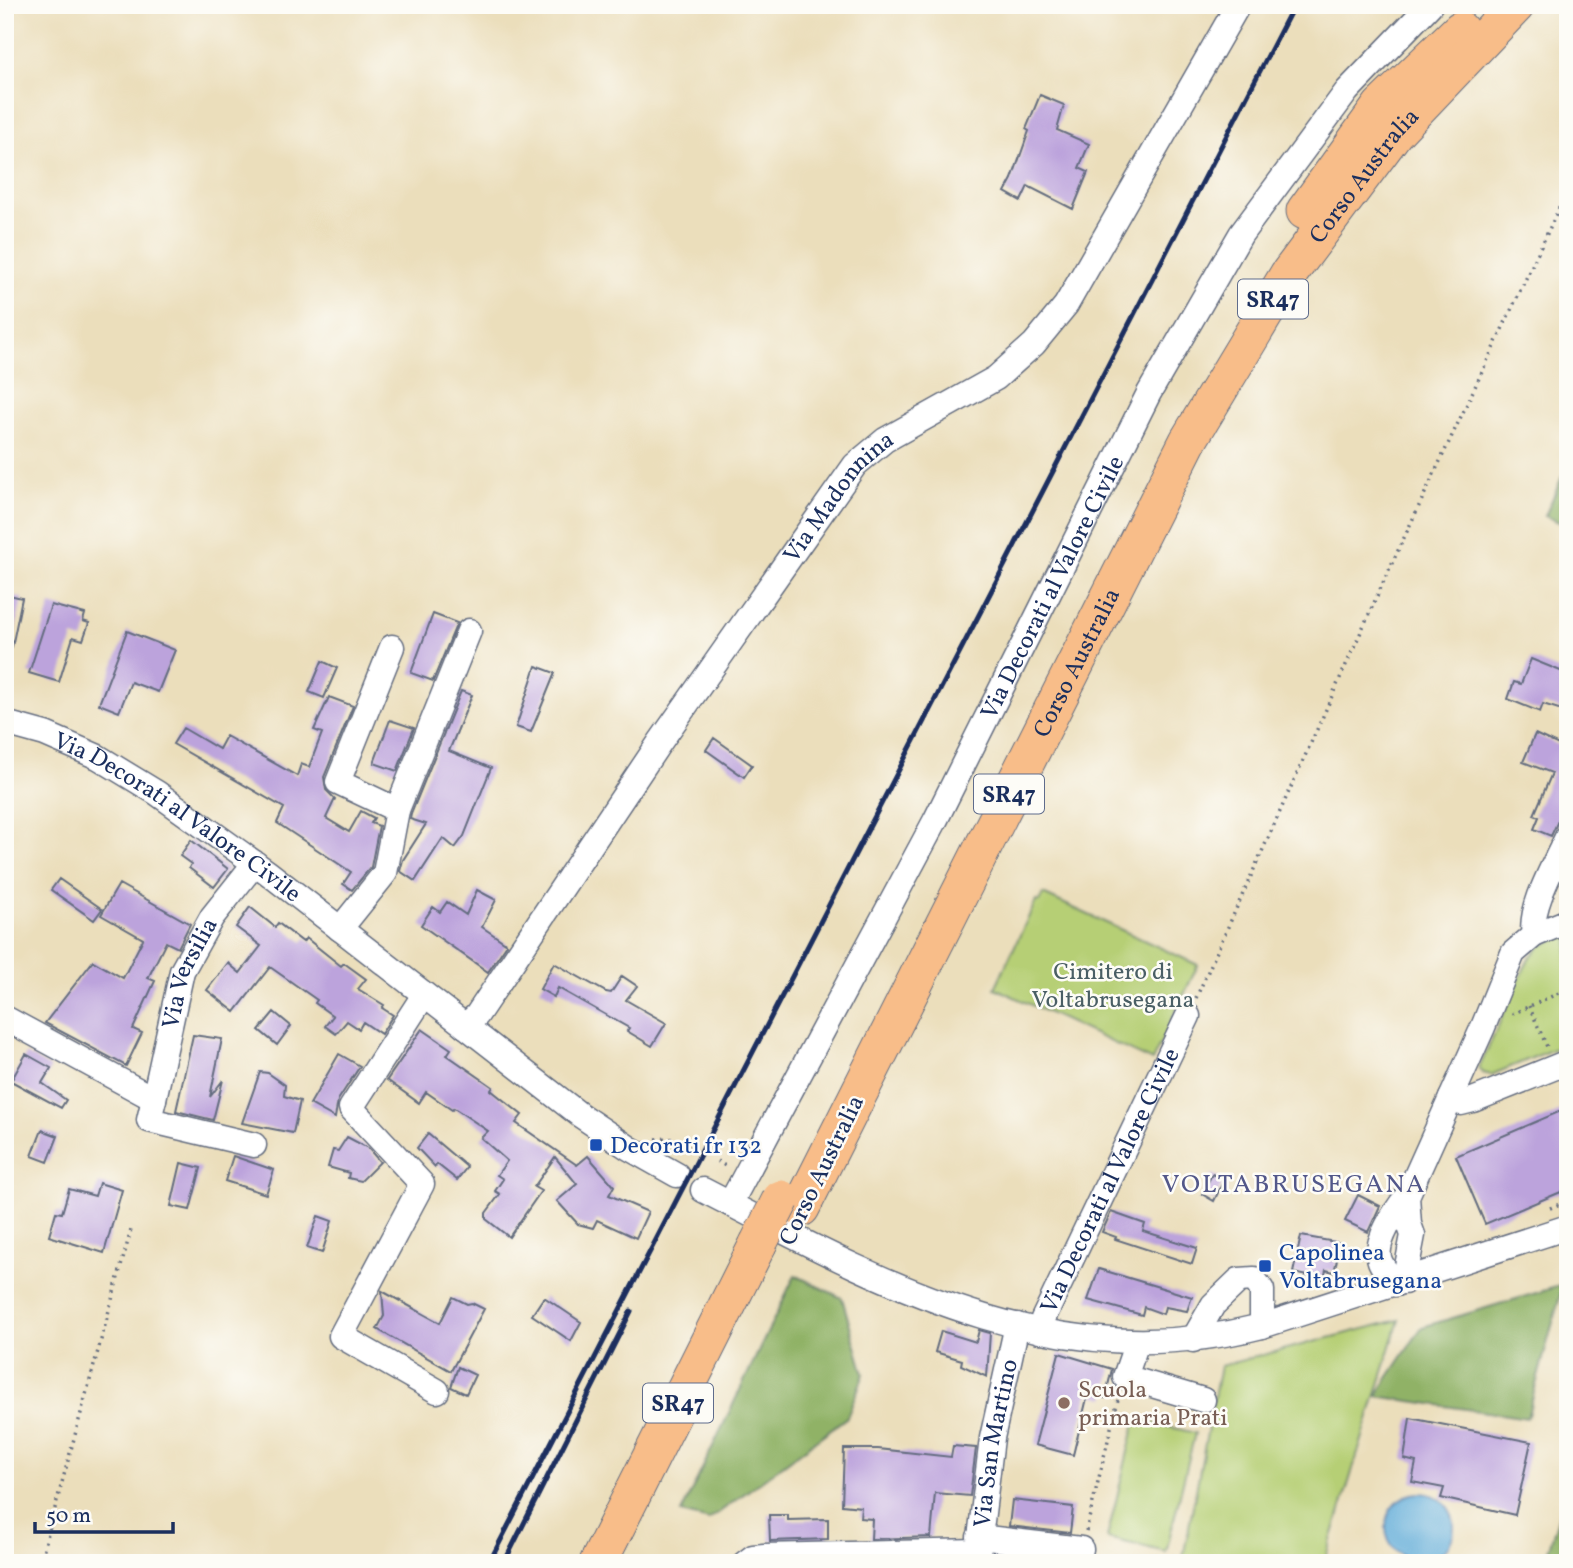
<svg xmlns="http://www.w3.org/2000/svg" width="1573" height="1568" font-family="Vollkorn,serif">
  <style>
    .green { fill: #b6cf74; stroke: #687f69; stroke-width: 2 }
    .forest { fill: #90b266; stroke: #567062; stroke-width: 2 }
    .water { fill: #5fabd8; stroke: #3d6d9b; stroke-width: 2 }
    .building { fill: #bca3dc }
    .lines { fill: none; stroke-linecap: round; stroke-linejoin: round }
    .minor-casing { stroke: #646c7f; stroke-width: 27 }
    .highway-casing { stroke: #646c7f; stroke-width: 39 }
    .path { stroke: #646c7f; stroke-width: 3.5; stroke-dasharray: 2 5; stroke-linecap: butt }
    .minor { stroke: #fff; stroke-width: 24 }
    .highway { stroke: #f8bd89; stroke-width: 37 }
    .rail { stroke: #1b2f5e; stroke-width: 5 }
    .highway-bridge-casing { stroke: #646c7f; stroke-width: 39; stroke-linecap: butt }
    .highway-bridge { stroke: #f8bd89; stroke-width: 37 }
    .transit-dot { fill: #1a4fb4; stroke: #fdfcf7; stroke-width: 2.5 }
    .education-dot { fill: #8d6e63; stroke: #fdfcf7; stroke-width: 2.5 }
    .labels { text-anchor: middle; stroke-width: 5; stroke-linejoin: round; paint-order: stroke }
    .shield { fill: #fdfcf7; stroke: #5f6c8c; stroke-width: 2 }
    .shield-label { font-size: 23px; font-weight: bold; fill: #1b2f5e }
    .street-label { font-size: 24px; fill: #1b2f5e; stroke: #fdfcf7 }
    .park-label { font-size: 24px; fill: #4a5f65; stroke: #fdfcf7 }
    .transit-label { font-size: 24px; fill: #164399; stroke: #fdfcf7; text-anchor: start }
    .education-label { font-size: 24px; fill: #785e54; stroke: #fdfcf7; text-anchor: start }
    .neighbourhood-label { font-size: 26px; letter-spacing: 2px; fill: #53588a; stroke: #fdfcf7 }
  </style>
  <rect width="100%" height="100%" fill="#fdfcf7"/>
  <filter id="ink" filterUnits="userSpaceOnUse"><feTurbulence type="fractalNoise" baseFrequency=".0143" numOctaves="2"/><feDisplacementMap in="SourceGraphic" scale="14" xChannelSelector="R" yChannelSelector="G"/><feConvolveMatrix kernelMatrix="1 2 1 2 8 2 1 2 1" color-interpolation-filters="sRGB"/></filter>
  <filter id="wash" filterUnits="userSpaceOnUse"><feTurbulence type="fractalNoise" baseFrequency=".00686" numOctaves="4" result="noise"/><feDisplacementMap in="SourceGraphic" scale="28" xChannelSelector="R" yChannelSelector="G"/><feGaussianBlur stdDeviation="1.57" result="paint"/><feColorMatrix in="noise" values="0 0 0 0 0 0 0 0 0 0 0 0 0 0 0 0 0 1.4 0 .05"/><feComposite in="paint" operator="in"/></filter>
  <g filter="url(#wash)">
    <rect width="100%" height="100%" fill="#ebdebb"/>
    <!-- green -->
    <path class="green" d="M1043 894 1198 965 1152 1061 995 988 1036 901 1039 902Z
      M1568 933V1043L1491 1075 1482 1073 1479 1068 1529 958 1541 946Z
      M1399 1320 1324 1563H1182L1220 1366Z
      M1136 1419 1195 1433 1166 1552 1107 1538Z"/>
    <!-- forest -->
    <path class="forest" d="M1568 463V526L1545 516Z
      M795 1275 842 1298 864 1374 847 1417 709 1520 681 1513Z
      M1563 1285 1527 1418 1376 1396 1422 1327Z
      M1568 1485V1561L1547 1554Z"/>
    <!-- water -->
    <path class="water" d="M1386 1527a34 34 0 1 1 68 0a34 34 0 1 1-68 0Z"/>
    <g id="blocks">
      <!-- building -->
      <path class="building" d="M1040 95 1064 105 1057 130 1089 144 1079 168 1088 172 1073 209 1028 186 1021 201 1005 192 1012 179 1029 131 1026 129Z
        M5 594 22 598 12 647 5 646Z
        M51 605 85 614 83 621 89 623 83 640 73 637 59 682 29 673Z
        M433 614 457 623 433 681 411 673Z
        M127 631 175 650 158 692 131 682 119 712 99 704Z
        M1531 659 1568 674V712L1543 704 1540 712 1508 699 1514 682 1521 684Z
        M322 661 337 668 324 698 309 692Z
        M536 666 555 673 531 732 516 727Z
        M461 691 472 695 449 751 491 768 464 836 455 848 443 838 415 881 400 871 403 860 426 824 410 819 411 814Z
        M329 697 353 706 324 777 326 790 335 799 326 818 349 832 361 811 374 818 371 823 379 826 371 867 352 890 343 884 351 872 277 823 284 808 173 744 183 728 219 749 226 736 297 776 301 764 309 767 322 733 314 730Z
        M390 720 414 728 397 771 374 763Z
        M1535 734 1563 747 1568 736V799L1551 836 1534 829 1539 817 1534 815 1552 773 1523 762Z
        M714 738 752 765 744 777 706 750Z
        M191 840 228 869 214 887 189 868 191 864 180 856Z
        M59 879 102 909 94 920 51 890Z
        M119 884 190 924 178 948 166 942 148 978 155 981 133 1029 142 1033 126 1066 45 1023 93 961 123 978 143 939 101 915Z
        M477 890 496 900 482 927 507 944 488 972 421 925 433 907 440 912 447 902 466 915Z
        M250 907 275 927 278 923 303 942 306 938 341 966 344 963 366 979 358 989 384 1005 382 1008 393 1015 381 1034 363 1022 359 1029 347 1021 336 1034 325 1026 333 1016 315 1003 317 1000 270 967 235 1012 207 990 228 963 240 973 261 946 236 927Z
        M554 963 606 992 611 993 622 976 637 986 626 1000 666 1023 652 1046 627 1031 629 1028 558 988 554 997 540 989Z
        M274 1012 291 1026 277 1045 259 1030Z
        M422 1029 451 1049 447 1055 493 1087 491 1090 522 1115 516 1123 577 1165 588 1156 614 1186 609 1195 648 1212 636 1238 597 1220 593 1228 578 1224 557 1201 577 1184 555 1157 534 1187 541 1191 509 1237 486 1219V1213L500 1194 495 1191 503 1179 497 1175 507 1161 481 1138 488 1131 454 1108 452 1110 426 1092 419 1103 387 1080Z
        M193 1035 222 1039 210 1097 223 1080 213 1120 176 1111Z
        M26 1054 51 1068 42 1083 66 1100 61 1108 11 1081Z
        M339 1054 360 1066 338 1100 335 1118 310 1104Z
        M260 1072 268 1073 285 1085 284 1096 300 1101 293 1133 242 1123Z
        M1568 1108V1189L1485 1224 1456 1156Z
        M42 1130 58 1136 48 1162 32 1156Z
        M428 1134 467 1167 457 1180 437 1164 435 1167 417 1148Z
        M347 1137 368 1148 380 1162 361 1181 348 1178 349 1173 328 1167 333 1150 338 1151Z
        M233 1156 274 1170 266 1194 225 1181Z
        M181 1163 201 1168 190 1210 171 1206Z
        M1212 1174 1224 1180 1214 1201 1202 1194Z
        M99 1183 122 1190 104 1253 49 1236 56 1212 62 1213 69 1189 95 1196Z
        M1358 1195 1380 1206 1368 1232 1345 1221Z
        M1111 1212 1145 1224 1143 1231 1197 1248 1192 1264 1115 1239 1116 1237 1102 1232Z
        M318 1216 332 1221 322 1253 307 1248Z
        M1301 1236 1341 1243 1334 1272 1326 1270 1324 1279 1293 1273Z
        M1099 1269 1192 1297 1187 1311 1165 1307 1163 1314 1144 1307 1142 1315 1088 1300Z
        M382 1291 440 1323 453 1297 467 1304 472 1303 484 1309 451 1371 377 1329 384 1316Z
        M544 1297 581 1322 571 1341 532 1315Z
        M979 1330 990 1333 987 1377 961 1365 962 1360 935 1352 941 1331 976 1342Z
        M1059 1353 1112 1369 1105 1398 1088 1394 1073 1455 1035 1445Z
        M458 1367 475 1375 466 1394 451 1387Z
        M1410 1418 1531 1442 1515 1515 1441 1498 1444 1488 1412 1482 1416 1462 1404 1459Z
        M953 1446 976 1448 970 1496 935 1493 931 1537 871 1539 872 1519 860 1518 861 1507 842 1505 844 1449H878L951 1457Z
        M1012 1500 1073 1507 1070 1533 1009 1526Z
        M769 1515H788V1520L828 1519V1539L770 1541Z"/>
    </g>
  </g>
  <g filter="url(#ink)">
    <use href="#blocks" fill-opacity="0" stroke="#646c7f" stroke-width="2"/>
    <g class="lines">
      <defs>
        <g id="minor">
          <path d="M392 647 338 782 397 810"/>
          <path id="s1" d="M5 723 45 734 98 757 157 793 267 872 580 1115 629 1148 677 1175"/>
          <path d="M340 929 385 873 397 810 469 631"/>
          <path d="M1534 935 1568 921"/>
          <path d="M424 995 351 1108 422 1184 341 1336 437 1391"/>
          <path id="s2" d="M5 1018 154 1099 182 971 212 917 255 863"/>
          <path id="s3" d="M465 1026 477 1015 660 742 855 465 885 440 996 378 1034 344 1066 305 1238 5"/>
          <path d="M1451 1098 1461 1103 1473 1100 1568 1062"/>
          <path d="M154 1099 149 1120 254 1145"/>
          <path d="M703 1190C883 1283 1053 1379 1262 1326L1568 1227"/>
          <path id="s4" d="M730 1204 935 821 1149 393 1241 234 1347 91 1430 5"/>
          <path d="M1404 1282 1413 1235 1409 1224 1407 1196"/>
          <path d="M1396 1284C1391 1277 1383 1269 1380 1261 1373 1243 1396 1210 1407 1196L1483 1027 1513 953 1534 935C1528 908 1557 860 1568 835"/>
          <path id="s5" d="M1040 1331 1043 1319 1188 1016"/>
          <path d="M1193 1340 1213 1305 1239 1280 1254 1279 1262 1290V1326"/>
          <path d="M1137 1342 1125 1377 1203 1400"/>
          <path d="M979 1537 1081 1549"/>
          <path d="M745 1563 753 1557 764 1556 978 1551"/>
          <path id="s6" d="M977 1563 992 1438 1017 1325"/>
        </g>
        <g id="highway">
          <path d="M1305 211 1381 106 1460 30"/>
          <path id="s7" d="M801 1208 1188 441 1288 275 1395 132 1516 5"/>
          <path d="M598 1563 758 1244"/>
        </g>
      </defs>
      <!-- minor casing -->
      <use href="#minor" class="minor-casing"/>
      <!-- highway casing -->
      <use href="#highway" class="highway-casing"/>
      <!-- path -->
      <path class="path" d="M1196 998 1387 574 1568 189
        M1529 1006 1548 1049
        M1512 1014 1568 989
        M656 1139 669 1138 690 1147
        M717 1161 727 1167
        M1550 1208 1568 1201
        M1086 1531 1119 1395
        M40 1563 131 1230"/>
      <!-- minor -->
      <use href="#minor" class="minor"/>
      <!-- highway -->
      <use href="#highway" class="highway"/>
      <!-- rail -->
      <path class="rail" d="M489 1563 1294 5
        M504 1563 631 1311"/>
      <defs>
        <path id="highway-bridge" d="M758 1244 781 1199"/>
      </defs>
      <!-- highway-bridge casing -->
      <use href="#highway-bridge" class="highway-bridge-casing"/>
      <!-- highway-bridge -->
      <use href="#highway-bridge" class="highway-bridge"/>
    </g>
  </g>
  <!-- markers -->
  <g class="transit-dot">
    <rect x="589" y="1138" width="14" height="14" rx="3.5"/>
    <rect x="1258" y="1259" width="14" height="14" rx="3.5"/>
  </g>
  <circle class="education-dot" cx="1064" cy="1403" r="7"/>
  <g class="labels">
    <!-- shield labels -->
    <g class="shield">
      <rect x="1238" y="279.5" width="70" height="39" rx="5"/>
      <rect x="974" y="774.5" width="70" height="39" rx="5"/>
      <rect x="643" y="1383.5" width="70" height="39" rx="5"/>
    </g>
    <g class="shield-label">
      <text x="1273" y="307">SR47</text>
      <text x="1009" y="802">SR47</text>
      <text x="678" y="1411">SR47</text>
    </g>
    <!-- street labels -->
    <g class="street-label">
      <text dy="8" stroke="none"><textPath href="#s7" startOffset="1178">Corso Australia</textPath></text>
      <text dy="8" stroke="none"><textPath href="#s3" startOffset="649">Via Madonnina</textPath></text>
      <text dy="8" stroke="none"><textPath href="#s4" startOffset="696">Via Decorati al Valore Civile</textPath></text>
      <text dy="8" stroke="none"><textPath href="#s7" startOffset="611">Corso Australia</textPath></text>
      <text dy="8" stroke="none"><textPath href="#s1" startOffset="198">Via Decorati al Valore Civile</textPath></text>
      <text dy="8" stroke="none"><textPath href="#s2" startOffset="301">Via Versilia</textPath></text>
      <text transform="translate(821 1170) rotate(-64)" y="8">Corso Australia</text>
      <text dy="8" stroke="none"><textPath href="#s5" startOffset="166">Via Decorati al Valore Civile</textPath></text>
      <text dy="8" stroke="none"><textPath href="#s6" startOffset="121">Via San Martino</textPath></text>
    </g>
    <!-- park labels -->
    <g class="park-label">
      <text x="1113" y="979">Cimitero di<tspan x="1113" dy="28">Voltabrusegana</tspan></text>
    </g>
    <!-- transit labels -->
    <g class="transit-label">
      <text x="610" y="1153">Decorati fr 132</text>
      <text x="1279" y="1260">Capolinea<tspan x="1279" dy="28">Voltabrusegana</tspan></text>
    </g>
    <!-- education labels -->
    <g class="education-label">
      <text x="1078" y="1397">Scuola<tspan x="1078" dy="28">primaria Prati</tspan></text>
    </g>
    <!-- neighbourhood labels -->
    <g class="neighbourhood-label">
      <text x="1294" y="1192">VOLTABRUSEGANA</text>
    </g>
  </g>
  <!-- margin -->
  <rect width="1573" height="1568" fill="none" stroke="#fdfcf7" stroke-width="28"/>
  <!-- scale -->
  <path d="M35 1522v10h138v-10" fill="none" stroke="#1b2f5e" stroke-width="3.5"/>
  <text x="46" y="1522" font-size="21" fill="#1b2f5e" stroke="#fdfcf7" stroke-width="5" paint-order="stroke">50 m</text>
</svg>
